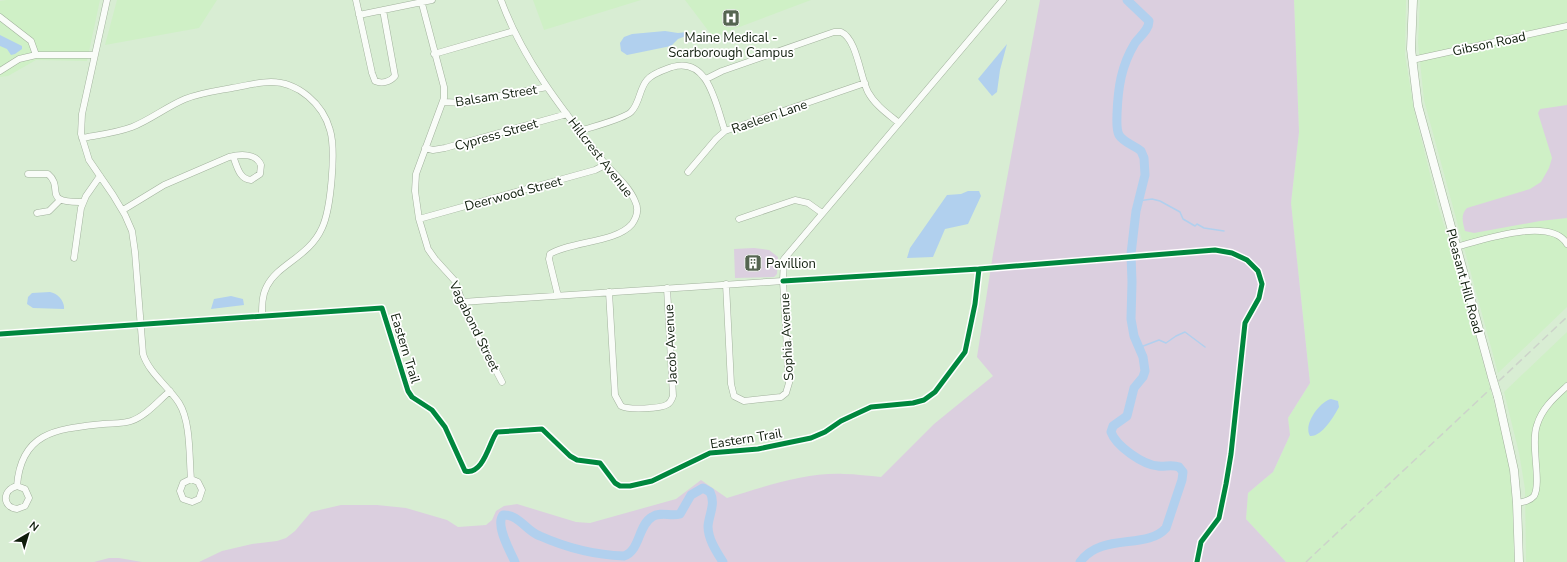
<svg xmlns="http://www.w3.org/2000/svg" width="1567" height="562" font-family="'Nunito Sans',sans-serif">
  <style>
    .built { fill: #cff0c6 }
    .green { fill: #dbcfdf }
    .water { fill: #b1d0ee }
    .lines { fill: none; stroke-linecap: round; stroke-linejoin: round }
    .stream { stroke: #b1d0ee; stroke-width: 1.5 }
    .river { stroke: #b1d0ee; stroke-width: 9 }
    .minor-casing { stroke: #a2b29d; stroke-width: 7 }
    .tertiary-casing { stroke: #a2b29d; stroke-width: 9 }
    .minor { stroke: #f9fcf8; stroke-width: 6 }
    .tertiary { stroke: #f9fcf8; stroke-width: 8 }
    .rail { stroke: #ccd3ca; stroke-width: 1.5; stroke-dasharray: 8 4; stroke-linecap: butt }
    .tertiary-bridge-casing { stroke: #a2b29d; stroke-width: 9; stroke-linecap: butt }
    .tertiary-bridge { stroke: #f9fcf8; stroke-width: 8 }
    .cycleway-casing { stroke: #fff; stroke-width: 8 }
    .cycleway { stroke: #00873e; stroke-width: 5 }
    .labels { text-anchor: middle; stroke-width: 3.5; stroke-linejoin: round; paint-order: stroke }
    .poi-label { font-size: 13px; fill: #0e1c0b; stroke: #fff }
    .street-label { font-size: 13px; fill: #0e1c0b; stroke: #fff }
  </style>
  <rect width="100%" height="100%" fill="#d8edd3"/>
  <!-- built -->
  <path class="built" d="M6 0H100L87 61 36 60 8 76 0 77V1Z
    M117 0H217L199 28 105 45Z
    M533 0H641L544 30Z
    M685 0H811L713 37Z
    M1294 0H1406L1405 55 1414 110 1438 206 1459 273 1508 455 1513 508 1514 562H1286L1246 519 1248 493 1273 472 1290 435 1288 418 1310 383 1291 203 1299 132Z
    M1420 0H1567V307L1498 373 1424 100 1418 43Z
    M1567 332V562H1526L1525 489 1519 453 1504 392Z"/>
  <!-- green -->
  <path class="green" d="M1040 0H1294L1299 132 1291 203 1310 383 1288 418 1290 435 1273 472 1248 493 1246 519 1286 562H199L222 551 252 544 277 541 286 538 295 531 311 512 341 505H377L406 508 447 520 458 527 486 525 492 520 496 511 504 506 517 504 576 522 590 523 676 499 701 480 727 498C763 487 807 472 844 474 856 474 869 476 881 477L934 424 993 376 977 357 993 254Z
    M1567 105V218L1540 221 1474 233 1465 231C1463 223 1460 215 1467 208L1530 189 1541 182 1549 168 1552 158 1538 113 1540 109Z
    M754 248 769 250 778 257 777 274 774 277 735 278 734 249Z
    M109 558H119L142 562H94Z"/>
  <!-- water -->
  <path class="water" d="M665 31 678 33 686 32 688 34 686 36 678 39 671 46 627 55 621 51 620 43 624 37 632 34Z
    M0 35 22 46V49L15 54 11 55 7 49 0 46Z
    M1007 44 1000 70 997 92 992 96 978 79Z
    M968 191H979L981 196 968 224 945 229 933 257 907 258 910 248 947 195 961 194Z
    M50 292C57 293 65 301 64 309L33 308 27 304 28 297 32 293Z
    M231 296 243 299 244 305 211 309 214 299Z
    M1331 399 1338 401 1339 407C1334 416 1322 437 1310 436 1303 425 1319 402 1331 399Z"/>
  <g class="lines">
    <!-- stream -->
    <path class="stream" d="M1138 201 1152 199 1160 201 1180 212 1183 219 1195 226 1197 224 1204 228 1224 231
      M1138 348 1159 340 1166 343 1176 336 1185 332 1205 347"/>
    <!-- river -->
    <path class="river" d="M515 562C510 551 495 525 503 515 519 514 526 531 540 536 567 548 595 555 624 556 640 551 638 525 652 517 661 511 671 517 680 514L691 495 703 488 710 492C716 504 709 514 708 526 708 539 716 551 723 562
      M1080 562C1101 532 1147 550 1166 528L1182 480 1183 472 1179 467C1172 464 1165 467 1158 466 1143 465 1116 446 1111 432L1113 426 1127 416 1134 388 1143 377 1145 371 1143 357 1134 336 1131 319 1132 282 1131 254 1136 211 1145 175 1144 158 1141 151C1135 146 1123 142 1119 135 1116 129 1117 121 1117 114 1118 88 1121 66 1135 43 1140 36 1149 30 1149 21L1127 0"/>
    <defs>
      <path id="minor" d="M107 0 82 114 81 134 89 160 113 195 125 215 132 231 135 252 143 354C149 373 168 386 179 403 191 422 189 457 191 479L183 483 180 491 183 499 192 502 199 499 202 490 198 482 191 479
        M356 0 372 73 375 81C382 84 390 82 395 76L383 10
        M421 0 444 87V98L416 174 415 191 419 219 428 249 435 259 455 281 466 313 502 382
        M501 0C522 58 561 108 599 156 610 171 628 184 635 201 639 209 637 217 632 224 616 243 571 241 550 254L549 259 558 296
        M359 15 432 0
        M0 17 31 41 36 55 19 59 0 71
        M434 54 514 31
        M36 55H95
        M1412 60 1567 26
        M706 79 722 71 834 32H841C857 39 860 77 868 92 875 105 888 114 899 123
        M444 102 464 103 547 87
        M580 131C591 127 624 119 631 112 640 103 639 89 647 80 653 73 664 70 672 67 709 56 716 106 725 131
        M82 138C98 135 116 133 132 127 150 120 166 107 185 99 200 93 216 91 232 88 245 86 258 82 271 82 298 82 323 104 330 130 336 150 331 209 322 228 309 257 278 264 267 286 262 295 262 306 262 316
        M425 148 433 150 445 148 567 114
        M688 172 716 139 725 131 865 83
        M28 174H48C65 188 40 203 83 202
        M123 210 164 185 229 157C240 154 256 153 261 165L260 174 251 180C239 179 237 166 233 156
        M37 213 49 211 60 200
        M419 219 595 170 605 165
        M739 219 795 200 808 203 822 213
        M1456 247C1482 240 1551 216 1567 244
        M74 258 81 208 86 196 100 176
        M726 284 731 384 734 396 744 401 781 397 786 393 789 383 783 281 784 259 1003 0
        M609 292 615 395 621 406C628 410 661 409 668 404 671 402 672 399 673 396L667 288
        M462 302 783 281
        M0 334 280 315
        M17 486 25 489 29 498 25 506 17 509C2 507 2 490 17 486 21 431 58 429 103 424 112 423 122 424 131 421 146 416 158 401 170 391
        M1517 503C1523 502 1530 501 1534 496 1542 482 1530 444 1537 425 1542 408 1555 397 1567 386"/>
      <path id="tertiary" d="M1413 0 1411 49 1418 106 1492 377
        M1498 397 1514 470 1517 503 1519 562"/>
    </defs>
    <!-- minor casing -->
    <use href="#minor" class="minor-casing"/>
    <!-- tertiary casing -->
    <use href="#tertiary" class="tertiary-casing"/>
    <!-- minor -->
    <use href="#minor" class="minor"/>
    <!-- tertiary -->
    <use href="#tertiary" class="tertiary"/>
    <!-- rail -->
    <path class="rail" d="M1306 562 1567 317"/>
    <defs>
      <path id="tertiary-bridge" d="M1492 377 1498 397"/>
    </defs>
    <!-- tertiary-bridge casing -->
    <use href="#tertiary-bridge" class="tertiary-bridge-casing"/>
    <!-- tertiary-bridge -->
    <use href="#tertiary-bridge" class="tertiary-bridge"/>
    <defs>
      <path id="cycleway" d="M783 281 979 269 1215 250 1232 253 1247 260 1258 271 1262 284 1259 298 1245 323 1231 454 1226 484 1219 518 1201 542 1197 562
        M0 334 382 308 408 391 412 397 432 410 445 427 465 471C484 476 490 439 497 432L542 429 570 456 577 460 600 463 615 483 620 486H630L652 481 710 453 758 449 811 438 825 432 841 421 871 407 913 403 924 400 935 392 965 352 975 304 979 269"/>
    </defs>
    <!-- cycleway casing -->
    <use href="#cycleway" class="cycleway-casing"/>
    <!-- cycleway -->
    <use href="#cycleway" class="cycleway"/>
  </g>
  <!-- icons -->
  <defs>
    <symbol id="hospital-square" viewBox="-11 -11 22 22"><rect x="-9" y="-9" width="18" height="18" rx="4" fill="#556551" stroke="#fff"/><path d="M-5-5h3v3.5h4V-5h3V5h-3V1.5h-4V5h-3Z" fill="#fff"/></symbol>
    <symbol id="building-square" viewBox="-11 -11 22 22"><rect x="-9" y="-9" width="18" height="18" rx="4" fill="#556551" stroke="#fff"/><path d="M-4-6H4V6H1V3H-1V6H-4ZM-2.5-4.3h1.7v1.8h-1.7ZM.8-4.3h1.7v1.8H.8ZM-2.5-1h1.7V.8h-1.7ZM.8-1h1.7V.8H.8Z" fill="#fff"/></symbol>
  </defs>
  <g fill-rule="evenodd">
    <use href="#hospital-square" x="721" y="8" width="20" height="20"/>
    <use href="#building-square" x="743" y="253" width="20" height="20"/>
  </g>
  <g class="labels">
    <!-- poi labels -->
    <g class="poi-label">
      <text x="731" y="42">Maine Medical -<tspan x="731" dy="15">Scarborough Campus</tspan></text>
      <text x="766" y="268" text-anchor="start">Pavillion</text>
    </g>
    <!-- street labels -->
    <g class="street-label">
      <text transform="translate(1489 43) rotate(-12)" y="5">Gibson Road</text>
      <text transform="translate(496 95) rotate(-9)" y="5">Balsam Street</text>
      <text transform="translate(769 116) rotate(-19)" y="5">Raeleen Lane</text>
      <text transform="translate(496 134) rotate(-16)" y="5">Cypress Street</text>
      <text transform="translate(601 157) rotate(52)" y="5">Hillcrest Avenue</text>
      <text transform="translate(513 193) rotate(-15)" y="5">Deerwood Street</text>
      <text transform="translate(1465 281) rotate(75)" y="5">Pleasant Hill Road</text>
      <text transform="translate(475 326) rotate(64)" y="5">Vagabond Street</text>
      <text transform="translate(786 337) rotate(-93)" y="5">Sophia Avenue</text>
      <text transform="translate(670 344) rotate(-93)" y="5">Jacob Avenue</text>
      <text transform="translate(406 348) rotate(73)" y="5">Eastern Trail</text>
      <text transform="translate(746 438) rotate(-9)" y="5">Eastern Trail</text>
    </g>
  </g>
  <!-- north arrow -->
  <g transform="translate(28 534) rotate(38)" stroke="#ffffff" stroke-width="3" paint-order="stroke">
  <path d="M0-3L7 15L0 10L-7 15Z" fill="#0e1c0b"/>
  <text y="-6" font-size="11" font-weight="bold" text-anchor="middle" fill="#0e1c0b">N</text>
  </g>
</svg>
